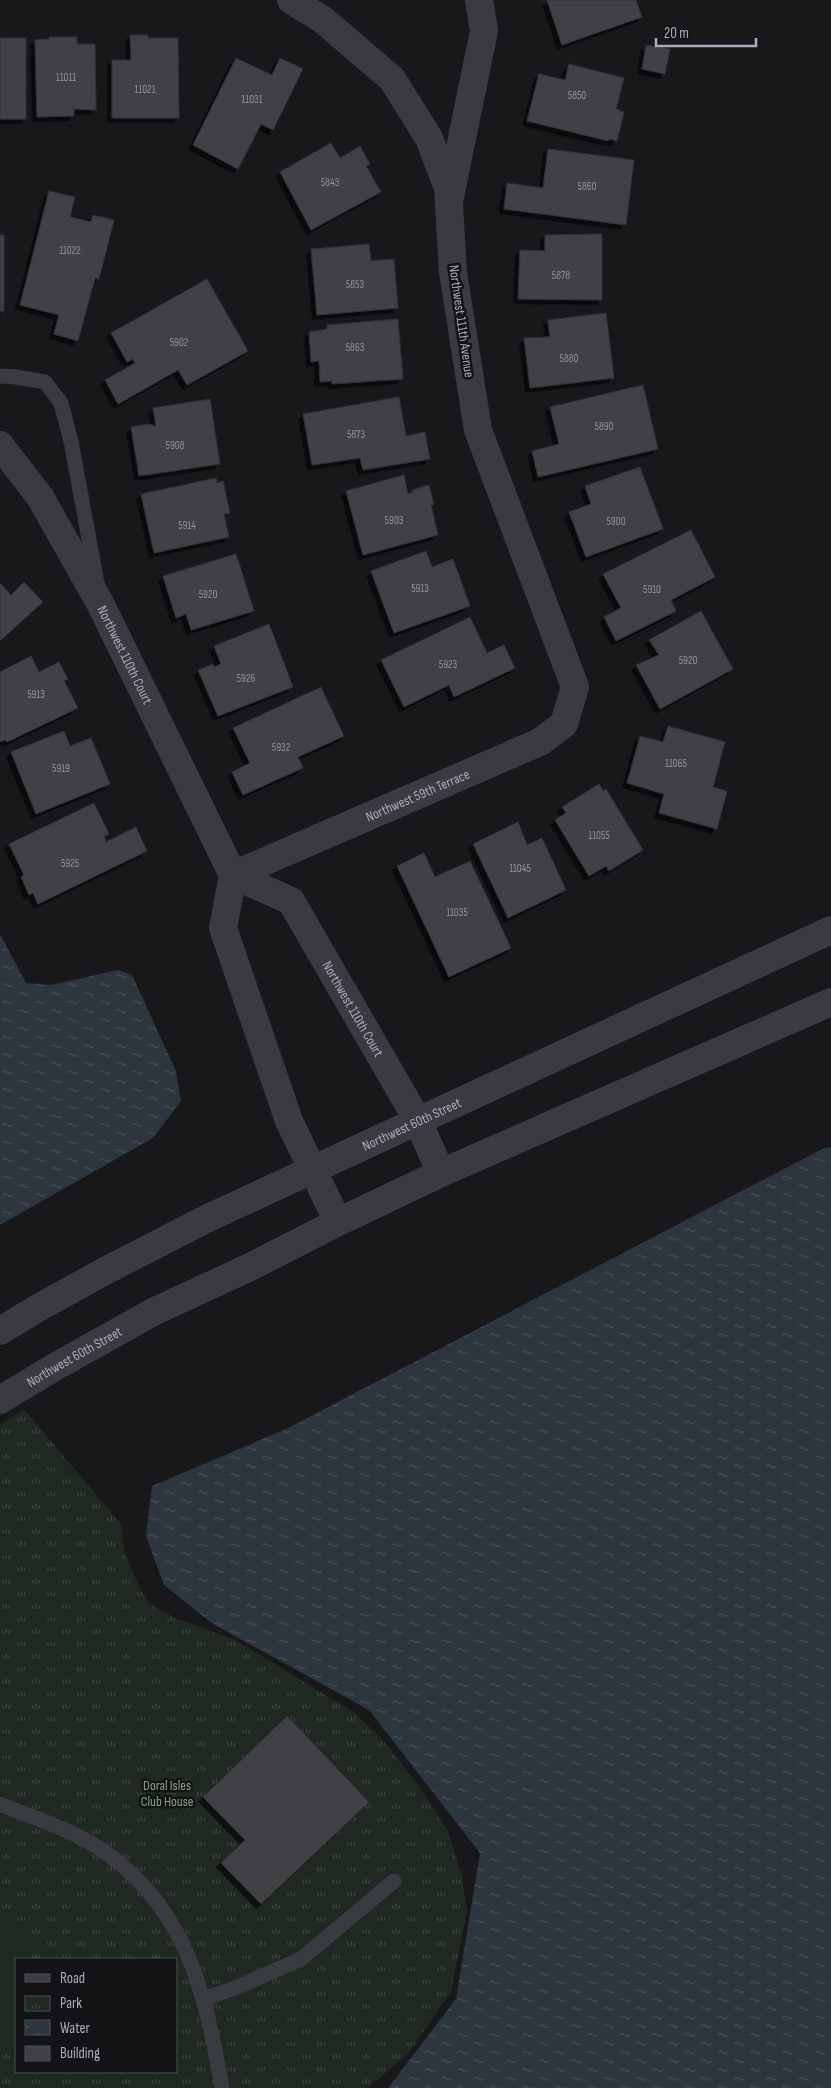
<svg xmlns="http://www.w3.org/2000/svg" width="831" height="2088" font-family="'Sofia Sans Condensed',sans-serif">
  <style>
    .park { fill: url(#park-tufts); fill-rule: evenodd }
    .pitch { fill: #1f2821 }
    .water { fill: url(#water-ripples) }
    .building { fill: #3f4044; stroke: #323236; filter: url(#shadow) }
    .lines { fill: none; stroke-linecap: round; stroke-linejoin: round }
    .lane { stroke: #3a3b41; stroke-width: 15 }
    .street { stroke: #3a3b41; stroke-width: 28 }
    .labels { text-anchor: middle; stroke-width: 5; stroke-linejoin: round; paint-order: stroke }
    .number-label { font-size: 11px; fill: #8e929c }
    .street-label { font-size: 14px; fill: #a9adba; stroke: #131315 }
    .park-label { font-size: 14px; fill: #7fa686; stroke: #131315 }
  </style>
  <defs>
    <pattern id="park-tufts" width="24" height="20" patternUnits="userSpaceOnUse" patternTransform="scale(1.25)"><rect width="24" height="20" fill="#1f2821"/><path d="M3 7l-1-3M5 7V3M7 7l1-3M15 17l-1-3M17 17v-4M19 17l1-3" fill="none" stroke="#3d443f"/></pattern>
    <pattern id="water-ripples" width="26" height="14" patternUnits="userSpaceOnUse" patternTransform="scale(1.25)"><rect width="26" height="14" fill="#2d353f"/><path d="M2 4q2-2 4 0t4 0M15 11q2-2 4 0t4 0" fill="none" stroke="#495059"/></pattern>
    <filter id="shadow"><feDropShadow dx="-4.5" dy="4.5" stdDeviation="0" flood-color="#0009"/></filter>
  </defs>
  <rect width="100%" height="100%" fill="#18181a"/>
  <!-- park -->
  <path class="park" d="M24 1409 121 1524 125 1554 139 1587 150 1604 173 1617 235 1640 355 1713 381 1738 414 1779 448 1831 462 1876 467 1911 451 1992 408 2054 368 2088H0V1425ZM16 1959H176V2072H16Z"/>
  <!-- pitch -->
  <path class="pitch" d="M27 1928V1959H16V2047H0V1929Z"/>
  <!-- water -->
  <path class="water" d="M0 934 26 983 51 985 118 970 132 975 176 1071 181 1101 153 1138 0 1225Z
    M831 1147V2088H388L456 1999 480 1853 369 1710 213 1624 164 1585 146 1536 152 1486 286 1429 824 1148Z"/>
  <!-- building -->
  <path class="building" d="M547 0H636L642 17 562 45Z
    M130 35H148V38H178L179 118H112V60H131Z
    M49 37H77V44H95L96 110 74 109V116L37 117 35 40 49 39Z
    M0 38H26V119H0Z
    M646 45 670 49 665 74 642 69Z
    M236 58 272 75 280 58 303 69 273 130 261 124 238 169 193 145Z
    M569 64 624 78 616 109 624 112 617 141 609 139 608 141 527 121 539 74 565 80Z
    M331 143 340 158 360 146 370 164 366 166 381 192 311 230 280 172Z
    M548 149 634 160 626 225 504 209 507 183 543 188Z
    M49 191 75 197 70 217 91 222 93 215 114 220 99 279 95 278 78 341 54 334 59 315 20 305Z
    M602 234V300L518 299 520 250 545 251V235Z
    M0 235H4V311H0Z
    M369 244 371 261 394 259 398 308 317 315 311 249Z
    M207 279 248 351 187 385 178 370 118 404 105 380 135 363 133 359 127 362 111 333Z
    M606 313 614 378 530 388 524 338 550 337 548 320Z
    M398 319 403 379 332 384V381L320 382 319 361 311 362 309 332 327 329V325Z
    M643 385 658 449 538 477 532 451 559 444 550 407Z
    M399 397 406 436 425 432 430 459 363 470 360 458 312 465 303 414Z
    M210 399 220 464 139 476 131 427 148 424 156 426 153 408Z
    M640 467 663 529 586 557 569 512 591 504 585 486Z
    M404 475 408 494 413 492 412 490 429 485 434 505H431L438 535 363 555 346 491Z
    M216 478 217 483 223 481 230 513 224 514 229 537 154 553 141 494Z
    M691 530 715 577 671 600 676 611 616 641 604 617 621 608 603 574Z
    M426 551 432 567 453 559 470 606 394 633 371 571Z
    M236 554 254 611 191 630 186 614 176 618 163 576Z
    M24 582 43 602 0 641V583L11 595Z
    M701 611 733 669 660 709 636 665 659 655 649 640Z
    M470 617 487 653 504 645 515 668 454 697 449 685 404 707 381 660Z
    M269 624 293 687 218 716 198 670 213 664 214 667 221 664 214 646Z
    M31 656 39 672 59 662 68 679 64 681 78 708 7 742 5 740 0 742V672Z
    M321 687 344 736 298 757 303 768 243 795 232 772 250 763 233 728Z
    M668 726 725 742 713 787 727 791 717 829 659 813 664 794 627 783 640 736 663 742Z
    M64 731 70 746 91 738 110 784 36 814 11 752Z
    M599 784 603 791 606 789 643 850 609 871 606 866 589 876 555 820 566 813 562 807Z
    M94 803 109 834 104 836 106 842 136 827 147 851 38 904 33 893 29 895 21 877 24 875 9 844Z
    M518 822 527 845 542 838 566 890 508 918 473 844Z
    M424 853 435 877 470 861 511 948 449 977 397 866Z
    M287 1716 369 1802 261 1904 221 1863 245 1840 203 1797Z"/>
  <g class="lines">
    <!-- lane -->
    <path class="lane" d="M0 376 16 377 45 382 61 403 71 441 97 583
      M0 1804C30 1817 63 1826 91 1843 184 1899 205 1989 222 2088
      M204 1999 240 1986 301 1959 394 1881"/>
    <!-- street -->
    <g class="street">
      <path d="M450 197 484 31 479 0"/>
      <path id="s1" d="M0 445 40 497 100 603 233 875 223 928 289 1121 338 1222"/>
      <path id="s2" d="M233 875 540 742 564 724 575 687 478 430 453 272 448 188 429 138 392 79 322 19 291 0"/>
      <path id="s3" d="M233 875 291 901 418 1121 441 1173"/>
      <path id="s4" d="M0 1331 38 1308 105 1271 208 1218 831 930"/>
      <path id="s5" d="M0 1400 53 1368 153 1312 250 1267 338 1222 441 1173 831 1002"/>
    </g>
  </g>
  <g class="labels">
    <!-- number labels -->
    <g class="number-label">
      <text x="66" y="81">11011</text>
      <text x="145" y="93">11021</text>
      <text x="577" y="99">5850</text>
      <text x="252" y="103">11031</text>
      <text x="330" y="186">5843</text>
      <text x="587" y="190">5860</text>
      <text x="70" y="254">11022</text>
      <text x="561" y="279">5878</text>
      <text x="355" y="288">5853</text>
      <text x="179" y="346">5902</text>
      <text x="355" y="351">5863</text>
      <text x="569" y="362">5880</text>
      <text x="604" y="430">5890</text>
      <text x="356" y="438">5873</text>
      <text x="175" y="449">5908</text>
      <text x="394" y="524">5903</text>
      <text x="616" y="525">5900</text>
      <text x="187" y="529">5914</text>
      <text x="420" y="592">5913</text>
      <text x="652" y="593">5910</text>
      <text x="208" y="598">5920</text>
      <text x="688" y="664">5920</text>
      <text x="448" y="668">5923</text>
      <text x="246" y="682">5926</text>
      <text x="36" y="698">5913</text>
      <text x="281" y="751">5932</text>
      <text x="676" y="767">11065</text>
      <text x="61" y="772">5919</text>
      <text x="599" y="839">11055</text>
      <text x="70" y="867">5925</text>
      <text x="520" y="872">11045</text>
      <text x="457" y="916">11035</text>
    </g>
    <!-- street labels -->
    <g class="street-label">
      <text transform="translate(462 321) rotate(82)" y="5">Northwest 111th Avenue</text>
      <text dy="5" stroke="none"><textPath href="#s1" startOffset="245">Northwest 110th Court</textPath></text>
      <text dy="5" stroke="none"><textPath href="#s2" startOffset="201">Northwest 59th Terrace</textPath></text>
      <text dy="5" stroke="none"><textPath href="#s3" startOffset="188">Northwest 110th Court</textPath></text>
      <text dy="5" stroke="none"><textPath href="#s4" startOffset="461">Northwest 60th Street</textPath></text>
      <text dy="5" stroke="none"><textPath href="#s5" startOffset="86">Northwest 60th Street</textPath></text>
    </g>
    <!-- park labels -->
    <g class="park-label">
      <text x="167" y="1790">Doral Isles<tspan x="167" dy="16">Club House</tspan></text>
    </g>
  </g>
  <!-- legend -->
  <rect x="15" y="1958" width="162" height="115" fill="#131315" stroke="#4f5157"/>
  <rect x="25" y="1974" width="25" height="8" fill="#3a3b41" stroke="#4f5157"/>
  <text x="60" y="1983" font-size="15" fill="#a9adba">Road</text>
  <rect x="25" y="1996" width="25" height="15" fill="url(#park-tufts)" stroke="#4f5157"/>
  <text x="60" y="2008" font-size="15" fill="#a9adba">Park</text>
  <rect x="25" y="2020" width="25" height="15" fill="url(#water-ripples)" stroke="#4f5157"/>
  <text x="60" y="2033" font-size="15" fill="#a9adba">Water</text>
  <rect x="25" y="2046" width="25" height="15" fill="#3f4044" stroke="#4f5157"/>
  <text x="60" y="2058" font-size="15" fill="#a9adba">Building</text>
  <!-- scale -->
  <path d="M656 38v8h100v-8" fill="none" stroke="#a9adba" stroke-width="2.5"/>
  <text x="664" y="38" font-size="15" fill="#a9adba" stroke="#131315" stroke-width="4" paint-order="stroke">20 m</text>
</svg>
